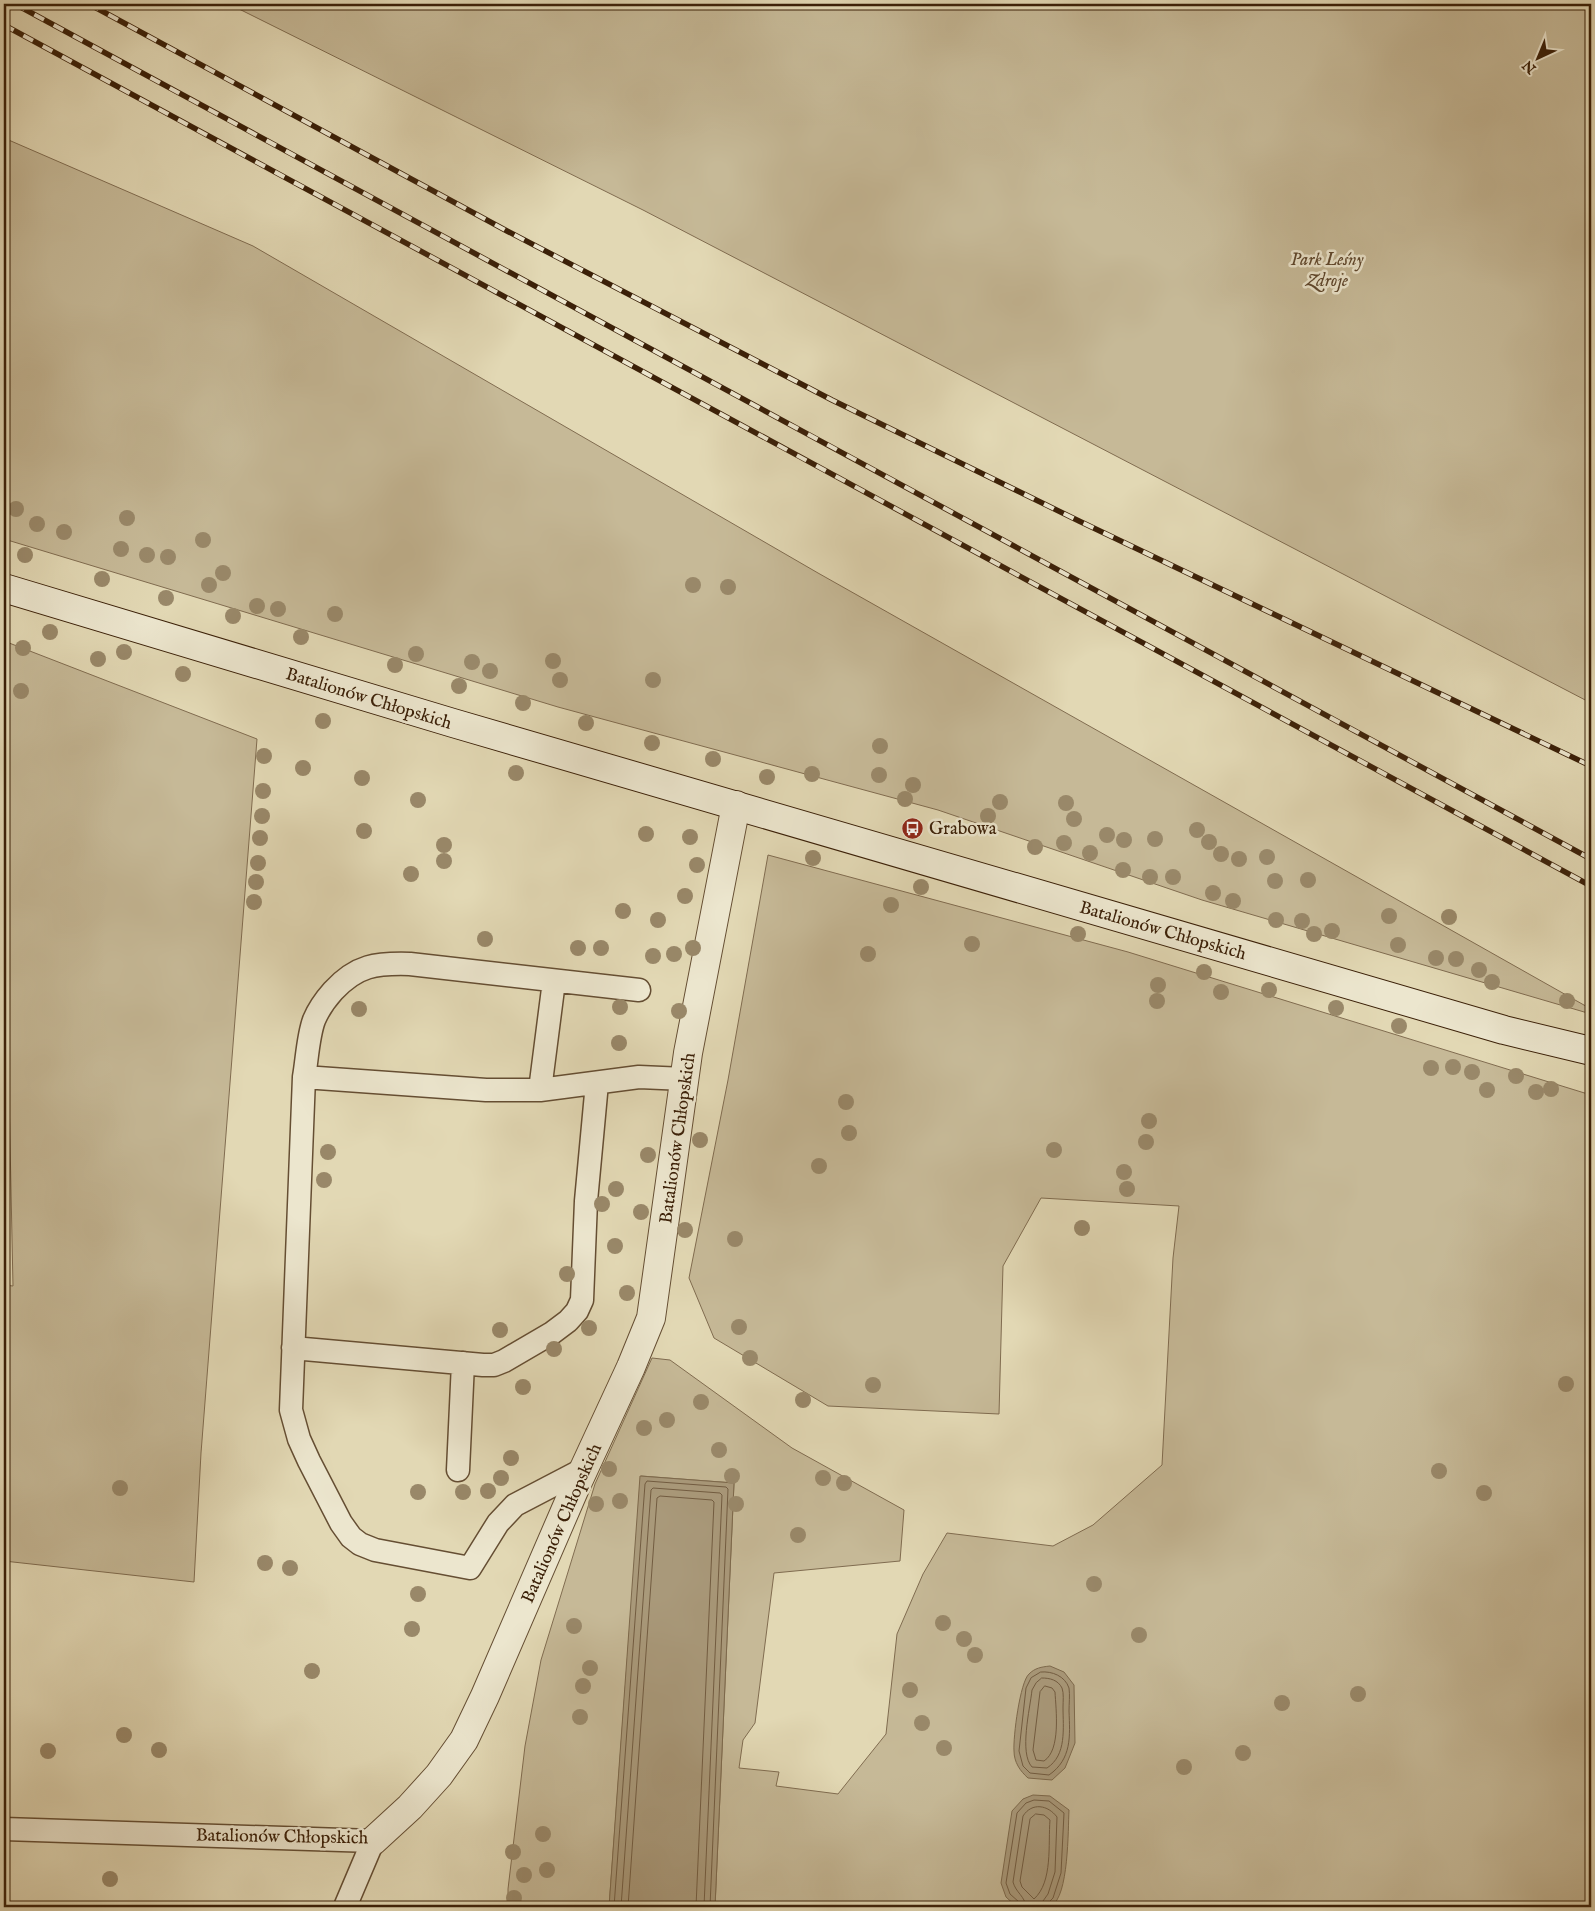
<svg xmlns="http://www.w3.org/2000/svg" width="1595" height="1911" font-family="'IM FELL English',serif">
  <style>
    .green { fill: #c6b997; stroke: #806c50 }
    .water { fill: #a9997a; stroke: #7d694c }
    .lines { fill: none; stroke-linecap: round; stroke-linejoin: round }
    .shore { stroke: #725c41; stroke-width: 1 }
    .lane-casing { stroke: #654e33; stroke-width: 25 }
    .street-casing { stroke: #654e33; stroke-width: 30 }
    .secondary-casing { stroke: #3b2008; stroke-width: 30 }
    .lane { stroke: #ece6ce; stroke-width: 22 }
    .street { stroke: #ece6ce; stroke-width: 28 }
    .secondary { stroke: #ece6ce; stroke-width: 28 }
    .rail-casing { stroke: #3b2008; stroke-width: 5.5 }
    .rail { stroke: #ece6ce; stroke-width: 4; stroke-dasharray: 11; stroke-linecap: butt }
    .tree { fill: #998869 }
    .labels { text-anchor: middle; stroke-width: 5; stroke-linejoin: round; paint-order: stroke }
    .park-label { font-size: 18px; font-style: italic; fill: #5e462c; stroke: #ece6ce }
    .street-label { font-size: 18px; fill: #3b2008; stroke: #ece6ce }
    .poi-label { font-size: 18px; fill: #3b2008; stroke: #ece6ce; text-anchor: start }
  </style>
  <rect width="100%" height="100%" fill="#e2d8b4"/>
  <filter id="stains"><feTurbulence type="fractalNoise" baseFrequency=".004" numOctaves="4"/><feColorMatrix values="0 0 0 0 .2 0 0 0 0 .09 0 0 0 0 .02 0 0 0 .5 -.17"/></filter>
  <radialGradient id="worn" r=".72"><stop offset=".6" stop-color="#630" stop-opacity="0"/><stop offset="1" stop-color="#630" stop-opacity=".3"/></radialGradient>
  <!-- green -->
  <path class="green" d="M229 4H1591V703L643 210Z
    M4 138 253 246 818 573 1591 1009V1014L1202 900 938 810 558 707 4 539Z
    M4 641 257 739 201 1453 194 1582 4 1561V1285L13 1286 4 848Z
    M768 855 1128 952 1591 1095V1907H715L734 1483 641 1476 609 1907H508V1889L525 1746 541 1660 595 1484 652 1358 670 1360 792 1448 904 1510 900 1561 774 1573 755 1723 743 1740 739 1768 779 1772 776 1786 838 1794 886 1734 897 1634 923 1574 947 1533 1053 1546 1093 1525 1162 1465 1173 1258 1179 1206 1041 1198 1003 1266 999 1414 828 1406 714 1338 689 1278 728 1080Z"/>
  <!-- water -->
  <path class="water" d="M640 1476 734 1483 715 1907H609Z
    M1050 1666 1064 1672 1074 1685 1075 1743 1065 1768 1052 1780 1028 1778C1020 1771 1014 1762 1014 1751 1013 1737 1020 1682 1029 1674 1035 1668 1041 1667 1050 1666Z
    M1033 1795 1050 1796 1069 1810C1068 1829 1069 1897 1051 1906 1043 1910 1027 1907 1017 1907L1006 1897 1001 1883 1012 1811 1023 1799Z"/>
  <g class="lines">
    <!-- shore -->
    <path class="shore" d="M1041 1672C1052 1671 1065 1676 1069 1688 1070 1695 1069 1704 1069 1711 1070 1736 1072 1759 1049 1775L1030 1773 1023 1766 1019 1751 1026 1688 1031 1678Z
      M1042 1678C1050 1678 1058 1680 1062 1688 1064 1693 1063 1702 1063 1707 1063 1728 1067 1755 1047 1768L1032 1767C1019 1753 1030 1709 1032 1690L1036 1683Z
      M1045 1686 1052 1688 1055 1692C1056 1710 1061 1750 1044 1761L1036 1760 1033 1750 1040 1692Z
      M1036 1814 1044 1815 1050 1820C1048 1844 1053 1882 1034 1899L1022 1887 1020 1881 1030 1819Z
      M614 1907 645 1484 647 1481 726 1487 728 1489 710 1907
      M621 1907 651 1490 653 1488 720 1493 722 1495 704 1907
      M628 1907 657 1498 660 1496 712 1500 714 1502 696 1907
      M1020 1907 1019 1902 1010 1894 1006 1883 1017 1813 1026 1803 1034 1800 1049 1801 1064 1813 1061 1873 1053 1898 1048 1903V1907
      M1026 1907C1025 1896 1016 1893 1013 1882L1023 1816C1032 1802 1048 1805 1057 1817L1055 1872 1048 1894 1043 1901 1041 1907"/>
    <defs>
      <path id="lane" d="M304 1077C307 1060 308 1036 314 1020 319 1008 325 1000 333 991 357 965 376 963 410 964L639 990
        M540 1090 554 981
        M293 1348 483 1365H494L504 1361 552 1333 568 1321 577 1311 582 1300 586 1201 597 1083
        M584 1469 515 1505 498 1523 470 1568 375 1550 360 1544 351 1537 341 1523 309 1461 299 1439 291 1410 304 1077 486 1090H540L639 1077 685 1079
        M458 1470 463 1363
        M4 1829 373 1841 345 1907"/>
      <path id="street" d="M373 1841 410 1807 439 1775 464 1740 485 1696 575 1488 631 1367 651 1318 688 1053 736 805"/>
      <path id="secondary" d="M4 588 453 723 1504 1030 1591 1051"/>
    </defs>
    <!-- lane casing -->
    <use href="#lane" class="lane-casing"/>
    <!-- street casing -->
    <use href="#street" class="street-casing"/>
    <!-- secondary casing -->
    <use href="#secondary" class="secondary-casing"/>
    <!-- lane -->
    <use href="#lane" class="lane"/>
    <!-- street -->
    <use href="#street" class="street"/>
    <!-- secondary -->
    <use href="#secondary" class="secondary"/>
    <defs>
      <path id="rail" d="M15 4 1591 859
        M89 4 507 231 832 400 1079 521 1591 766
        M4 25 1591 886"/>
    </defs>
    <!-- rail casing -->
    <use href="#rail" class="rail-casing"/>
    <!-- rail -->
    <use href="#rail" class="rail"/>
  </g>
  <!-- trees -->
  <g class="tree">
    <circle cx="16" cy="509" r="8"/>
    <circle cx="127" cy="518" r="8"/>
    <circle cx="37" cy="524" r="8"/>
    <circle cx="64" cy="532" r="8"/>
    <circle cx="203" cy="540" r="8"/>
    <circle cx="121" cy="549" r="8"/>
    <circle cx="25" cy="555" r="8"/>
    <circle cx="147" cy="555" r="8"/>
    <circle cx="168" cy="557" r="8"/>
    <circle cx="223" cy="573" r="8"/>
    <circle cx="102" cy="579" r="8"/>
    <circle cx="209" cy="585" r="8"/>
    <circle cx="693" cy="585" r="8"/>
    <circle cx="728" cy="587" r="8"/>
    <circle cx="166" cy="598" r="8"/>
    <circle cx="257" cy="606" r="8"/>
    <circle cx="278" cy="609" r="8"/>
    <circle cx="335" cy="614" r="8"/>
    <circle cx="233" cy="616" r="8"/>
    <circle cx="50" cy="632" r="8"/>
    <circle cx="301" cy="637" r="8"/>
    <circle cx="23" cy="648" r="8"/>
    <circle cx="124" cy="652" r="8"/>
    <circle cx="416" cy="654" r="8"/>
    <circle cx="98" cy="659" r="8"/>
    <circle cx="553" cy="661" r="8"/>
    <circle cx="472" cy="662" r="8"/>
    <circle cx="395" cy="665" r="8"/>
    <circle cx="490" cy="671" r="8"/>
    <circle cx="183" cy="674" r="8"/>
    <circle cx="560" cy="680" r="8"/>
    <circle cx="653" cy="680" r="8"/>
    <circle cx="459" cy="686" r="8"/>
    <circle cx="21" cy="691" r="8"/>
    <circle cx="523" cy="703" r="8"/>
    <circle cx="323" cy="721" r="8"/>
    <circle cx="586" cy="723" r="8"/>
    <circle cx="652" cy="743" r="8"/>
    <circle cx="880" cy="746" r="8"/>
    <circle cx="264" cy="756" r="8"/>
    <circle cx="713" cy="759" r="8"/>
    <circle cx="303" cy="768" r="8"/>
    <circle cx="516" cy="773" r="8"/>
    <circle cx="812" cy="774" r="8"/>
    <circle cx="879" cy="775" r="8"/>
    <circle cx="767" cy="777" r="8"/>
    <circle cx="362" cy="778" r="8"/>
    <circle cx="913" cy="785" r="8"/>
    <circle cx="263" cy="791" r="8"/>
    <circle cx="905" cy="799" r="8"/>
    <circle cx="418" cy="800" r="8"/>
    <circle cx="1000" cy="802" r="8"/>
    <circle cx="1066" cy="803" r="8"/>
    <circle cx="262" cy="816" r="8"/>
    <circle cx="988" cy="816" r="8"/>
    <circle cx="1074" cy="819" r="8"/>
    <circle cx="1197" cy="830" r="8"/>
    <circle cx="364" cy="831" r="8"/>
    <circle cx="646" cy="834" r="8"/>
    <circle cx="1107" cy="835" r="8"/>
    <circle cx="690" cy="837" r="8"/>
    <circle cx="260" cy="838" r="8"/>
    <circle cx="1155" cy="839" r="8"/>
    <circle cx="1124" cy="840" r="8"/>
    <circle cx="1209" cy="842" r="8"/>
    <circle cx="1064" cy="843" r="8"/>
    <circle cx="444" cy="845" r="8"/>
    <circle cx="1035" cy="847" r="8"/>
    <circle cx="1090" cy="853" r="8"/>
    <circle cx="1221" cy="854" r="8"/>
    <circle cx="1267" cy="857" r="8"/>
    <circle cx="813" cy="858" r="8"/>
    <circle cx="1239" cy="859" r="8"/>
    <circle cx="444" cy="861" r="8"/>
    <circle cx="258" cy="863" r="8"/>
    <circle cx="697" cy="865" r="8"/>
    <circle cx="1123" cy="870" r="8"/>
    <circle cx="411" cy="874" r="8"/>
    <circle cx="1150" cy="877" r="8"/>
    <circle cx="1173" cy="877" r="8"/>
    <circle cx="1308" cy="880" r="8"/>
    <circle cx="1275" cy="881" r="8"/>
    <circle cx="256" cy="882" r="8"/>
    <circle cx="921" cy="887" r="8"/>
    <circle cx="1213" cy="893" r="8"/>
    <circle cx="685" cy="896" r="8"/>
    <circle cx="1233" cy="901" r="8"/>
    <circle cx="254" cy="902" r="8"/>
    <circle cx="891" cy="905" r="8"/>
    <circle cx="623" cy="911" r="8"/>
    <circle cx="1389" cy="916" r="8"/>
    <circle cx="1449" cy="917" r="8"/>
    <circle cx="658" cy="920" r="8"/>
    <circle cx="1276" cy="920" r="8"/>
    <circle cx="1302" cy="921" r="8"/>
    <circle cx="1332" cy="931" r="8"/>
    <circle cx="1078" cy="934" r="8"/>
    <circle cx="1314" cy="934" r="8"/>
    <circle cx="485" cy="939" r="8"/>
    <circle cx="972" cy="944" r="8"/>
    <circle cx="1398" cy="945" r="8"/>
    <circle cx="578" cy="948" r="8"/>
    <circle cx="601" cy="948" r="8"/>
    <circle cx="693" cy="948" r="8"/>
    <circle cx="674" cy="954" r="8"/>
    <circle cx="868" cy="954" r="8"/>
    <circle cx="653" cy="956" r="8"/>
    <circle cx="1436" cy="958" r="8"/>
    <circle cx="1456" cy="959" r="8"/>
    <circle cx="1479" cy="970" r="8"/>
    <circle cx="1204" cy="972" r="8"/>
    <circle cx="1492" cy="982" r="8"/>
    <circle cx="1158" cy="985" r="8"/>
    <circle cx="1269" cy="990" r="8"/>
    <circle cx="1221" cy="992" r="8"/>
    <circle cx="1157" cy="1001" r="8"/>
    <circle cx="1567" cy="1001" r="8"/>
    <circle cx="620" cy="1007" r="8"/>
    <circle cx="1336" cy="1008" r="8"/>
    <circle cx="359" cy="1009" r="8"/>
    <circle cx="679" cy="1011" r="8"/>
    <circle cx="1399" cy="1026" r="8"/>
    <circle cx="619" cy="1043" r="8"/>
    <circle cx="1453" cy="1067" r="8"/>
    <circle cx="1431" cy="1068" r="8"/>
    <circle cx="1472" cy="1072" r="8"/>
    <circle cx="1516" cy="1076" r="8"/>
    <circle cx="1551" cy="1089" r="8"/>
    <circle cx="1487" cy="1090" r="8"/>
    <circle cx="1536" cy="1092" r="8"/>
    <circle cx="846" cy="1102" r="8"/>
    <circle cx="1149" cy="1121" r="8"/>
    <circle cx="849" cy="1133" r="8"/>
    <circle cx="700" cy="1140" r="8"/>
    <circle cx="1146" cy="1142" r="8"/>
    <circle cx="1054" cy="1150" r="8"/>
    <circle cx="328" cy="1152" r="8"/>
    <circle cx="648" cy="1155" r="8"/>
    <circle cx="819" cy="1166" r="8"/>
    <circle cx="1124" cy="1172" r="8"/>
    <circle cx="324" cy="1180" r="8"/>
    <circle cx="616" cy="1189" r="8"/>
    <circle cx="1127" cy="1189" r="8"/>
    <circle cx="602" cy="1204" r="8"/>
    <circle cx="641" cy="1212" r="8"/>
    <circle cx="1082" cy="1228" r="8"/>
    <circle cx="685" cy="1230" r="8"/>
    <circle cx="735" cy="1239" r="8"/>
    <circle cx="615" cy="1246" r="8"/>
    <circle cx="567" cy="1274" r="8"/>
    <circle cx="627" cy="1293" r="8"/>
    <circle cx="739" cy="1327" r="8"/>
    <circle cx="589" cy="1328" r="8"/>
    <circle cx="500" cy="1330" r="8"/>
    <circle cx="554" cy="1349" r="8"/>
    <circle cx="750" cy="1358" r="8"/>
    <circle cx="1566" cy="1384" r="8"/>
    <circle cx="873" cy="1385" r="8"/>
    <circle cx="523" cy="1387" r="8"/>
    <circle cx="803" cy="1400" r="8"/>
    <circle cx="701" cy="1402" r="8"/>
    <circle cx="667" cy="1420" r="8"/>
    <circle cx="644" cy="1428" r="8"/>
    <circle cx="719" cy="1450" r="8"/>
    <circle cx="511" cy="1458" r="8"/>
    <circle cx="609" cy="1469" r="8"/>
    <circle cx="1439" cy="1471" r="8"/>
    <circle cx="732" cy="1476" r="8"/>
    <circle cx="501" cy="1478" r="8"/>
    <circle cx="823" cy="1478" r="8"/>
    <circle cx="844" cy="1483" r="8"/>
    <circle cx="120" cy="1488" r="8"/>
    <circle cx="488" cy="1491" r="8"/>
    <circle cx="418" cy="1492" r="8"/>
    <circle cx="463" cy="1492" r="8"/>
    <circle cx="1484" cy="1493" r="8"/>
    <circle cx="620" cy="1501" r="8"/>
    <circle cx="596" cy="1504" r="8"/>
    <circle cx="736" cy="1504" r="8"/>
    <circle cx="798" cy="1535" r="8"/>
    <circle cx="265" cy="1563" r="8"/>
    <circle cx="290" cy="1568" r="8"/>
    <circle cx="1094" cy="1584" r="8"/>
    <circle cx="418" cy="1594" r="8"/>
    <circle cx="943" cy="1623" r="8"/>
    <circle cx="574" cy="1626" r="8"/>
    <circle cx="412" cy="1629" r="8"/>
    <circle cx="1139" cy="1635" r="8"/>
    <circle cx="964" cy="1639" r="8"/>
    <circle cx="975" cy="1655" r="8"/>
    <circle cx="590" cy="1668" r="8"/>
    <circle cx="312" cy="1671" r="8"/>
    <circle cx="583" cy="1686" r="8"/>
    <circle cx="910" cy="1690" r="8"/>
    <circle cx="1358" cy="1694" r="8"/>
    <circle cx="1282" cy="1703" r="8"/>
    <circle cx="580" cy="1717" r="8"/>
    <circle cx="922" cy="1723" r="8"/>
    <circle cx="124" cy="1735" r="8"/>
    <circle cx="944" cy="1748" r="8"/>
    <circle cx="159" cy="1750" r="8"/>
    <circle cx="48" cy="1751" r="8"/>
    <circle cx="1243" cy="1753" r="8"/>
    <circle cx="1184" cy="1767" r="8"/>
    <circle cx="543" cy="1834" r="8"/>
    <circle cx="513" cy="1852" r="8"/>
    <circle cx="547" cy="1870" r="8"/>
    <circle cx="524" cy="1875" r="8"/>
    <circle cx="110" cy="1879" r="8"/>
    <circle cx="514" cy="1898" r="8"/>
  </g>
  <!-- icons -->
  <defs>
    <symbol id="bus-disc" viewBox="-11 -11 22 22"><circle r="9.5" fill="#8f2418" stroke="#ece6ce"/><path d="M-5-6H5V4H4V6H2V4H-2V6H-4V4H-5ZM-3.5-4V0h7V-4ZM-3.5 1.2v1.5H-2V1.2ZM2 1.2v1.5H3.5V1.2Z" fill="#fff"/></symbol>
  </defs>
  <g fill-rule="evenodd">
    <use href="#bus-disc" x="900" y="816" width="25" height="25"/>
  </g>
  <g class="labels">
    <!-- park labels -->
    <g class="park-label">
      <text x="1327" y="265">Park Leśny<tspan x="1327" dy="21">Zdroje</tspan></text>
    </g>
    <!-- street labels -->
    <g class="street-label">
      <text transform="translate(369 698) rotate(17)" y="6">Batalionów Chłopskich</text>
      <text transform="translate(1163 930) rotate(16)" y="6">Batalionów Chłopskich</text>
      <text transform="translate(677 1138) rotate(-82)" y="6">Batalionów Chłopskich</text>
      <text transform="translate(561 1523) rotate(-66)" y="6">Batalionów Chłopskich</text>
      <text transform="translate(282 1836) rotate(1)" y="6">Batalionów Chłopskich</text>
    </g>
    <!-- poi labels -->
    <g class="poi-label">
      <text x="929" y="834">Grabowa</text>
    </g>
  </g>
  <!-- margin -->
  <rect width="1595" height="1911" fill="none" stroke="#e2d8b4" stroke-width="20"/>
  <rect x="5" y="5" width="1585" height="1901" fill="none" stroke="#3b2008" stroke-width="2.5"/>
  <rect x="10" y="10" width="1575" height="1891" fill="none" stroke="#3b2008"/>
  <!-- north arrow -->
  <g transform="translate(1538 58) rotate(224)" stroke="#ece6ce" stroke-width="4" paint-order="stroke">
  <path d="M0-4L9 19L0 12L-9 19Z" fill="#3b2008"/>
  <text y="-8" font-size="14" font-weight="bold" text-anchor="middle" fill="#3b2008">N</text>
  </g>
  <rect width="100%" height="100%" filter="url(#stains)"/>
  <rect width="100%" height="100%" fill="url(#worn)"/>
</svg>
